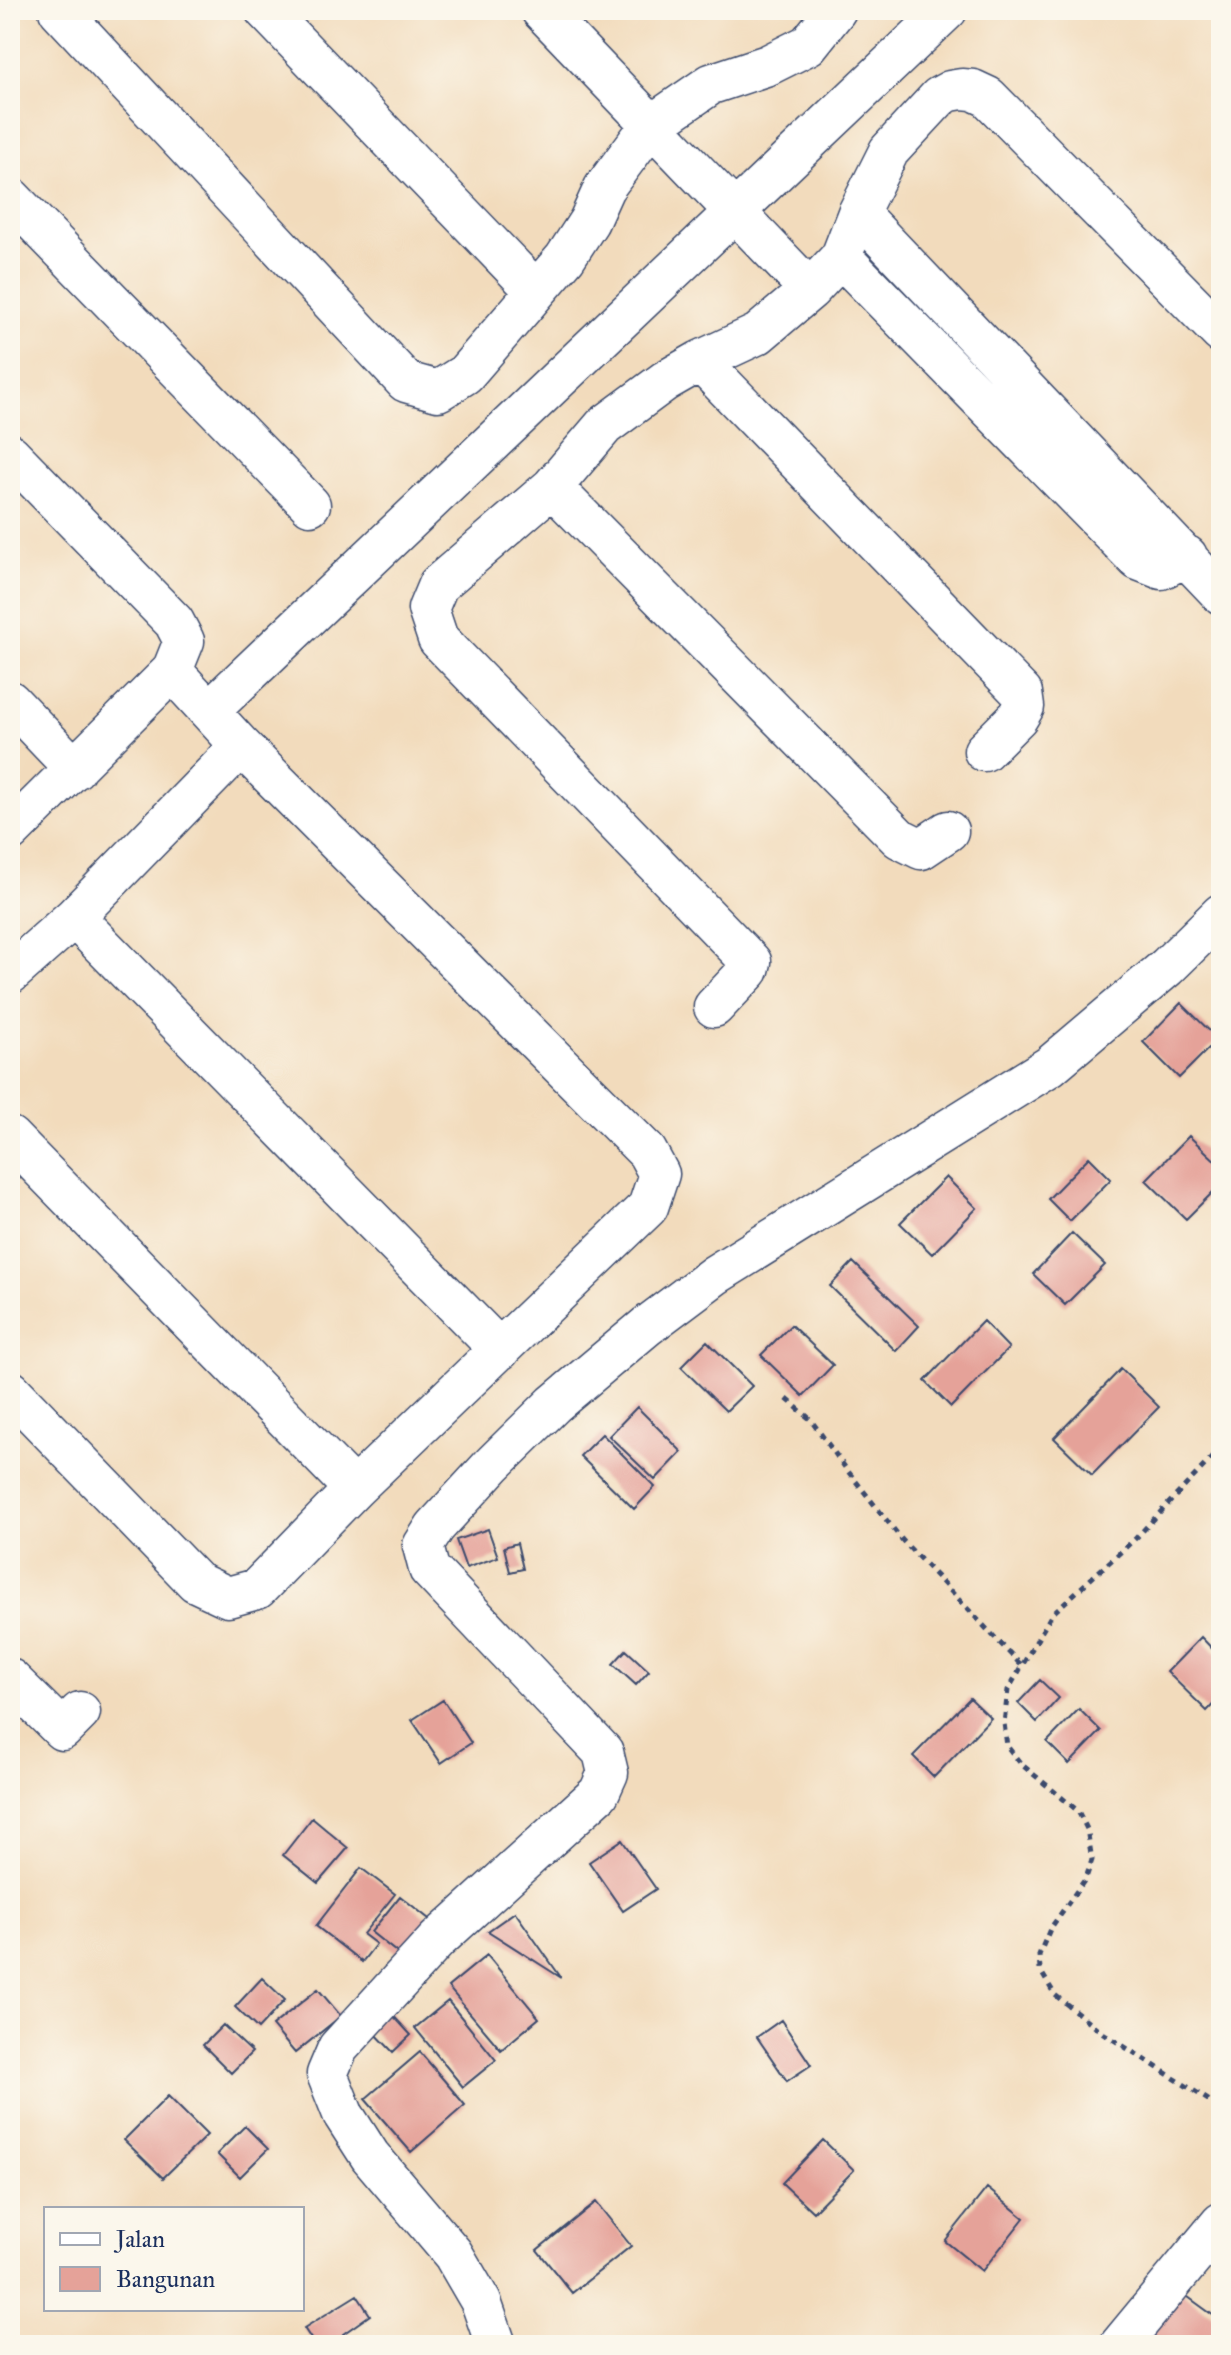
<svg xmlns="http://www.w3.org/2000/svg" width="1231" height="2355" font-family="'IM FELL Great Primer',serif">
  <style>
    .building { fill: #e5a299 }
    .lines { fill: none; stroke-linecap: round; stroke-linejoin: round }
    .minor-casing { stroke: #3b496c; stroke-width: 43 }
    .path { stroke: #3b496c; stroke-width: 5; stroke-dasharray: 6 6; stroke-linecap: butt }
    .minor { stroke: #fff; stroke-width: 40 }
  </style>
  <rect width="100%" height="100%" fill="#fbf7ec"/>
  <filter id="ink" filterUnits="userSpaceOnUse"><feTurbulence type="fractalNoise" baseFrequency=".0125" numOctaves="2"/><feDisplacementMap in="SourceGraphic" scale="16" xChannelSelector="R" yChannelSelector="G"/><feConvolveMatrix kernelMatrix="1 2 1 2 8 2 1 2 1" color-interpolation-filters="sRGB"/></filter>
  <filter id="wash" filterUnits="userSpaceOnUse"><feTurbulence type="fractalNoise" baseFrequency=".006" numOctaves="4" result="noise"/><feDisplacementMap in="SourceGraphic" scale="32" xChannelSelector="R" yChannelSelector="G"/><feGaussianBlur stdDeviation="1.8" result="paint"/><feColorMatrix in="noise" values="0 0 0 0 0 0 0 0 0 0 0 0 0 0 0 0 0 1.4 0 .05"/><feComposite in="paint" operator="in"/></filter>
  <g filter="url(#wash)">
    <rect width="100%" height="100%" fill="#f2dbbc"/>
    <g id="blocks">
      <!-- building -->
      <path class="building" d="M1181 1003 1218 1039 1179 1078 1143 1042Z
        M1189 1136 1221 1166V1184L1186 1219 1146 1180Z
        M1089 1157 1111 1179 1070 1221 1048 1199Z
        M946 1177 977 1208 932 1254 900 1223Z
        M1072 1233 1105 1265 1065 1305 1033 1274Z
        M853 1262 919 1326 896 1351 830 1286Z
        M983 1321 1009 1348 951 1407 925 1381Z
        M791 1325 833 1365 803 1396 761 1355Z
        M707 1341 752 1386 726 1411 681 1367Z
        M1121 1369 1159 1407 1092 1475 1054 1438Z
        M637 1407 682 1452 655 1480 609 1436Z
        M602 1434 655 1487 634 1509 580 1456Z
        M488 1529 498 1557 466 1568 456 1540Z
        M517 1543 523 1569 510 1572 504 1547Z
        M1201 1637 1221 1658V1696L1207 1711 1167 1672Z
        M626 1650 649 1671 636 1685 613 1664Z
        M1040 1680 1059 1698 1037 1722 1018 1703Z
        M970 1698 991 1718 934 1777 913 1756Z
        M443 1700 471 1743 441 1763 412 1720Z
        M1079 1709 1101 1731 1069 1764 1047 1742Z
        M312 1818 348 1848 318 1883 283 1855Z
        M622 1840 656 1889 623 1911 589 1862Z
        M361 1868 395 1894 363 1934 376 1944 362 1962 316 1926Z
        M400 1896 434 1923 405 1959 371 1932Z
        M515 1912 560 1976V1977L488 1931Z
        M487 1955 539 2018 501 2050 448 1987Z
        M262 1978 285 2000 258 2029 235 2007Z
        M318 1989 341 2016 295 2053 272 2026Z
        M448 2001 496 2060 463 2087 415 2028Z
        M388 2010 411 2035 393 2052 370 2028Z
        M781 2020 811 2065 787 2081 757 2037Z
        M223 2025 252 2052 231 2073 203 2045Z
        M420 2052 465 2105 411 2152 365 2099Z
        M168 2096 207 2135 163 2178 124 2140Z
        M245 2126 268 2149 240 2177 217 2154Z
        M823 2140 854 2170 813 2212 782 2183Z
        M987 2188 1024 2218 982 2271 945 2241Z
        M596 2202 631 2246 572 2293 537 2250Z
        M1177 2289 1221 2321V2337L1215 2345H1134Z
        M357 2295 370 2315 343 2334 350 2345H315L304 2328Z"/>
    </g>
  </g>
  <g filter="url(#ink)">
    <use href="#blocks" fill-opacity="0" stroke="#3b496c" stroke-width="2"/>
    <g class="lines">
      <defs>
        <path id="minor" d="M59 10 406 382 438 391 465 374 565 258 589 221 604 188 650 126 711 84 768 65 808 45 836 10
          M265 10 535 290
          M541 10 810 290
          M10 197 310 505
          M858 213 1221 594
          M841 257 1138 560 1161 569 1187 556
          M700 361 1022 693 1024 707 1018 717 984 751
          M10 454 174 622 184 641 172 671 10 832
          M552 487 899 838 921 849 948 831
          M10 701 75 769
          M210 710 947 10
          M74 917 500 1350
          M10 974 74 917 241 746
          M714 1007 749 970 751 962 438 639 428 609 438 585 552 487 604 426 665 381 700 361 758 334 810 290 841 257 858 213 889 151 939 97 950 91 962 89 973 90 988 97 1221 333
          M10 1137 354 1489
          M10 1390 196 1582 228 1597 257 1589 354 1489 648 1207 659 1174 647 1152 241 746 172 671
          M10 1679 62 1730 80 1712
          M496 2345 481 2302 453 2254 370 2156 343 2114 327 2074 338 2048 437 1940 599 1793 608 1773 603 1752 429 1569 423 1546 435 1527 493 1464 554 1404 647 1326 715 1275 1050 1066 1167 967 1221 914
          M1120 2345 1221 2223"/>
      </defs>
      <!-- minor casing -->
      <use href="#minor" class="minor-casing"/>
      <!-- path -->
      <path class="path" d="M787 1399 810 1419 847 1470 903 1541 1022 1666
        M1221 1448 1136 1538 1052 1614 1008 1690 1004 1723 1007 1746 1021 1764 1078 1811 1087 1829 1092 1860 1086 1878 1050 1929 1039 1955 1040 1970 1055 1995 1103 2033 1221 2108"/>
      <!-- minor -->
      <use href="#minor" class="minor"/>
    </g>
  </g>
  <!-- margin -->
  <rect width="1231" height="2355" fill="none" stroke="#fbf7ec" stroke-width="40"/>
  <!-- legend -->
  <rect x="44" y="2207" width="260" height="104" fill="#fbf7ec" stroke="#a1a7b3" stroke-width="2"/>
  <rect x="60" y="2233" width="40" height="12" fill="#ffffff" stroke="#a1a7b3" stroke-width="2"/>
  <text x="116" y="2247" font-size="24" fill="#1b2f5e">Jalan</text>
  <rect x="60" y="2267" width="40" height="24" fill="#e5a299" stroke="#a1a7b3" stroke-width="2"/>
  <text x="116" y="2287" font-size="24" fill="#1b2f5e">Bangunan</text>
</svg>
